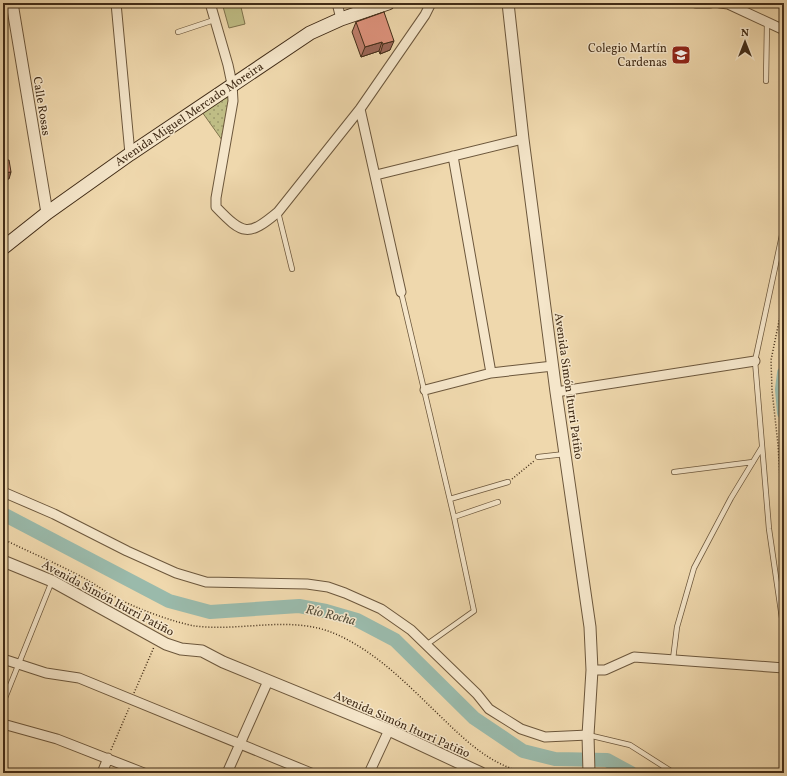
<svg xmlns="http://www.w3.org/2000/svg" width="787" height="776" font-family="Vollkorn,serif">
  <style>
    .park { fill: url(#park-dots); stroke: #80744e }
    .garden { fill: #bfbd85; stroke: #80744e }
    .lines { fill: none; stroke-linecap: round; stroke-linejoin: round }
    .river { stroke: #9abaab; stroke-width: 14 }
    .service-casing { stroke: #6c573c; stroke-width: 6 }
    .minor-casing { stroke: #6c573c; stroke-width: 11 }
    .tertiary-casing { stroke: #6c573c; stroke-width: 13 }
    .secondary-casing { stroke: #412c17; stroke-width: 15 }
    .path { stroke: #412c17; stroke-width: 1.5; stroke-dasharray: 1 2; stroke-linecap: butt }
    .service { stroke: #f5e6ca; stroke-width: 4.5 }
    .minor { stroke: #f5e6ca; stroke-width: 9 }
    .tertiary { stroke: #f5e6ca; stroke-width: 11 }
    .secondary { stroke: #f5e6ca; stroke-width: 13 }
    .wall { fill: #be7e6b; stroke: #412c17 }
    .shaded-wall { fill: #9b6657; stroke: #412c17 }
    .building { fill: #dd927c; stroke: #412c17 }
    .labels { text-anchor: middle; stroke-width: 3; stroke-linejoin: round; paint-order: stroke }
    .poi-label { font-size: 12px; fill: #412c17; stroke: #f5e6ca; text-anchor: end }
    .street-label { font-size: 12px; fill: #412c17; stroke: #f5e6ca }
    .water-label { font-size: 13px; font-style: italic; fill: #57503c; stroke: #f5e6ca }
  </style>
  <defs>
    <pattern id="park-dots" width="8" height="8" patternUnits="userSpaceOnUse"><rect width="8" height="8" fill="#bfbd85"/><path d="M2 2h.1M6 6h.1" fill="none" stroke="#9d9a6c" stroke-width="1.8" stroke-linecap="round"/></pattern>
  </defs>
  <rect width="100%" height="100%" fill="#efd8ad"/>
  <filter id="stains"><feTurbulence type="fractalNoise" baseFrequency=".005" numOctaves="4"/><feColorMatrix values="0 0 0 0 .2 0 0 0 0 .09 0 0 0 0 .02 0 0 0 .5 -.17"/></filter>
  <radialGradient id="worn" r=".72"><stop offset=".6" stop-color="#630" stop-opacity="0"/><stop offset="1" stop-color="#630" stop-opacity=".3"/></radialGradient>
  <!-- park -->
  <path class="park" d="M227 96 229 99 222 140 202 112Z"/>
  <!-- garden -->
  <path class="garden" d="M222 3H240L245 24 229 28Z"/>
  <g class="lines">
    <!-- river -->
    <path class="river" d="M784 373 782 389 784 413
      M3 514 169 601 210 612 299 606 326 611 357 620 395 640 474 718 523 751 555 759 607 760 631 773"/>
    <defs>
      <path id="service" d="M178 32 214 20
        M766 81 767 22
        M278 212 292 269
        M784 226 755 361 769 529 784 632
        M401 292 454 517 474 611 426 645
        M538 457 565 454
        M674 472 753 462
        M450 499 508 482
        M454 517 498 502
        M673 659 677 627 694 568 731 498 762 447
        M3 703 52 581
        M588 735 630 745 674 773"/>
      <path id="minor" d="M116 3 130 154
        M210 3 228 65 232 84 233 101 216 198V207C243 235 248 237 278 212L360 109 425 15 431 3
        M337 3 341 19
        M696 3H710
        M720 3 728 4 784 30
        M360 109 401 292
        M453 156 491 373
        M376 175 523 139
        M425 390 491 373 553 366
        M556 392 755 361
        M3 492 54 514 127 551 176 573 206 582 307 584 328 587 345 593 381 609 411 630 477 694 489 709 521 729 545 737 588 735
        M3 659 46 673 79 678 311 773
        M592 670H605L634 657 784 668
        M3 724 57 739 144 773
        M370 771 389 730
        M102 773 108 758
        M227 773 268 681"/>
      <path id="tertiary" d="M12 3 47 213
        M508 3 523 139 556 392 590 627 592 670 588 735 589 773
        M3 561 52 581 166 644 181 649 202 651 223 662 389 730 481 773"/>
      <path id="secondary" d="M3 248 47 213 130 154 310 33 341 19 388 3"/>
    </defs>
    <!-- service casing -->
    <use href="#service" class="service-casing"/>
    <!-- minor casing -->
    <use href="#minor" class="minor-casing"/>
    <!-- tertiary casing -->
    <use href="#tertiary" class="tertiary-casing"/>
    <!-- secondary casing -->
    <use href="#secondary" class="secondary-casing"/>
    <!-- path -->
    <path class="path" d="M784 297 771 360 772 390 778 445 784 545
      M512 479 534 461
      M3 539C29 552 56 563 82 577 95 584 107 593 121 600 138 609 176 623 195 626 243 632 293 614 338 635 377 653 407 684 437 713 464 739 488 764 526 773
      M134 693 154 647
      M111 750 129 708"/>
    <!-- service -->
    <use href="#service" class="service"/>
    <!-- minor -->
    <use href="#minor" class="minor"/>
    <!-- tertiary -->
    <use href="#tertiary" class="tertiary"/>
    <!-- secondary -->
    <use href="#secondary" class="secondary"/>
  </g>
  <!-- wall -->
  <path class="wall" d="M384 12 390 50 380 54 379 51 361 57 352 32 356 22Z"/>
  <!-- shaded-wall -->
  <path class="shaded-wall" d="M394 41 390 50 380 54 383 44Z
    M382 42 379 51 361 57 365 47Z
    M11 172 9 179 3 180V173Z"/>
  <!-- building -->
  <path class="building" d="M384 12 394 41 383 44 382 42 365 47 356 22Z
    M3 160H9L11 172 3 173Z"/>
  <!-- icons -->
  <defs>
    <symbol id="school-square" viewBox="-11 -11 22 22"><rect x="-9" y="-9" width="18" height="18" rx="4" fill="#8f2418" stroke="#f5e6ca"/><path d="M0-5L7-2L0 1L-7-2ZM-4 1L0 2.5L4 1V4Q0 6-4 4Z" fill="#fff"/></symbol>
  </defs>
  <g fill-rule="evenodd">
    <use href="#school-square" x="670" y="44" width="22" height="22"/>
  </g>
  <g class="labels">
    <!-- poi labels -->
    <g class="poi-label">
      <text x="667" y="52">Colegio Martín<tspan x="667" dy="14">Cardenas</tspan></text>
    </g>
    <!-- street labels -->
    <g class="street-label">
      <text transform="translate(42 106) rotate(81)" y="4">Calle Rosas</text>
      <text transform="translate(189 114) rotate(-34)" y="4">Avenida Miguel Mercado Moreira</text>
      <text transform="translate(569 386) rotate(82)" y="4">Avenida Simón Iturri Patiño</text>
      <text transform="translate(108 598) rotate(28)" y="4">Avenida Simón Iturri Patiño</text>
      <text transform="translate(402 724) rotate(24)" y="4">Avenida Simón Iturri Patiño</text>
    </g>
    <!-- water labels -->
    <g class="water-label">
      <text transform="translate(331 614) rotate(14)" y="5">Río Rocha</text>
    </g>
  </g>
  <!-- margin -->
  <rect width="787" height="776" fill="none" stroke="#efd8ad" stroke-width="16"/>
  <rect x="4" y="4" width="779" height="768" fill="none" stroke="#412c17" stroke-width="2"/>
  <rect x="8" y="8" width="771" height="760" fill="none" stroke="#412c17"/>
  <!-- north arrow -->
  <g transform="translate(745 42)" stroke="#f5e6ca" stroke-width="3" paint-order="stroke">
  <path d="M0-3L7 15L0 10L-7 15Z" fill="#412c17"/>
  <text y="-6" font-size="11" font-weight="bold" text-anchor="middle" fill="#412c17">N</text>
  </g>
  <rect width="100%" height="100%" filter="url(#stains)"/>
  <rect width="100%" height="100%" fill="url(#worn)"/>
</svg>
